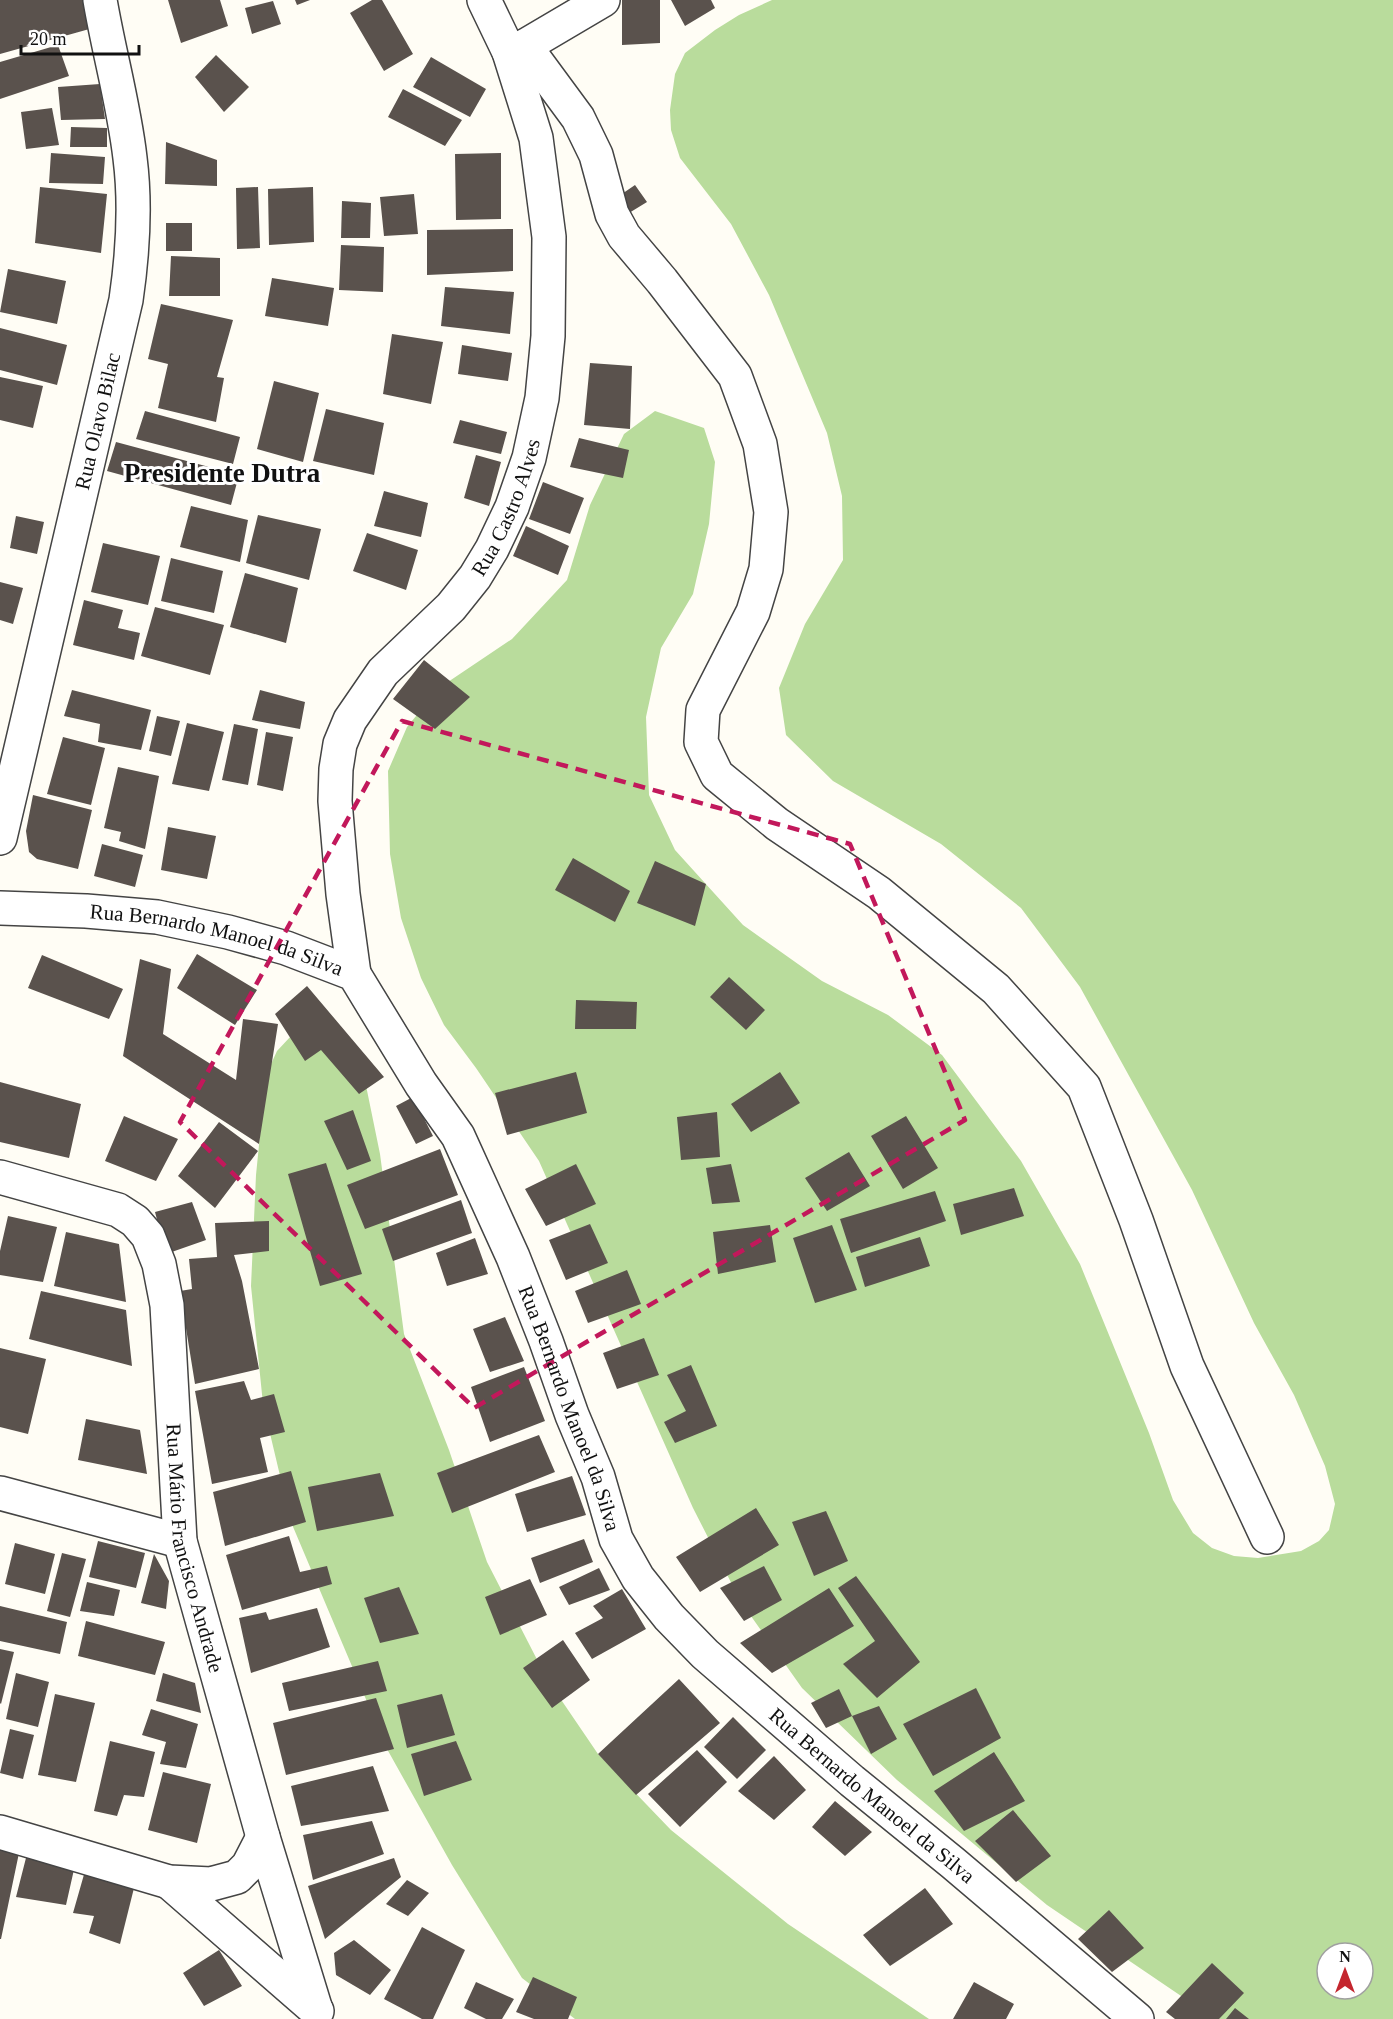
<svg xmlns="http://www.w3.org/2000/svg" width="1393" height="2019" font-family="Georgia,serif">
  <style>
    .forest { fill: #b9dc9c; fill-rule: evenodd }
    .building { fill: #5a524d }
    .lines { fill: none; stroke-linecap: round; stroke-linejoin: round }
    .minor-casing { stroke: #444; stroke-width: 36 }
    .minor { stroke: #fff; stroke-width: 33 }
    .marked { fill: none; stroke: #c2185b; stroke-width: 4.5; stroke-dasharray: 12 8; stroke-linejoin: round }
    .labels { text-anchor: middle; stroke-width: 6; stroke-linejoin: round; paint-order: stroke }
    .street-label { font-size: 21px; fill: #111; stroke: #fff }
    .district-label { font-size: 27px; font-weight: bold; fill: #111; stroke: #fff }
  </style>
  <rect width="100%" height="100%" fill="#fffdf5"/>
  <!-- forest -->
  <path class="forest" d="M772 0H1393V2019H1215L1047 1905 897 1780 802 1688 741 1602 693 1508 539 1161 476 1068 444 1025 421 978 401 918 390 854 388 771 407 727 439 688 512 639 567 580 590 505 624 434 655 411 704 428 715 462 709 524 693 594 661 648 646 717 649 795 675 850 743 925 822 981 888 1015 942 1055 1021 1161 1080 1264 1149 1433 1173 1500 1193 1533 1212 1548 1234 1556 1258 1558 1301 1551 1319 1541 1329 1530 1335 1504 1325 1466 1294 1395 1254 1323 1192 1190 1080 987 1021 908 941 844 833 781 786 735 779 688 805 624 843 560 842 496 827 433 769 295 731 224 680 158 671 130 670 110 675 74 685 53 715 30 739 15ZM1327 1953H1363V1989H1327Z
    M291 1036 362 1066 380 1154 404 1334 449 1450 487 1562 547 1679 598 1754 671 1830 788 1924 929 2019H575L522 1978 452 1865 387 1749 291 1522 263 1404 251 1286 256 1175 266 1075 277 1051Z"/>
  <!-- building -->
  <path class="building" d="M0 0H85L93 28 0 54Z
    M168 0H220L228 26 181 43Z
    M295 0H310L297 5Z
    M372 0H382L413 54 384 71 350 13Z
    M622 0H660V43L622 45Z
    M671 0H711L715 8 685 26Z
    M273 1 281 24 252 34 245 8Z
    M58 45 69 76 0 99V62Z
    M216 55 249 87 224 112 195 77Z
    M431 57 486 89 470 117 413 87Z
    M100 84 105 119 61 120 58 87Z
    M403 89 462 120 445 146 388 117Z
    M52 108 59 145 26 149 21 112Z
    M71 127 107 128V147H70Z
    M166 142 217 160V186L165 184Z
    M51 153 105 157 103 184 49 183Z
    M501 153V219L456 220 455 154Z
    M635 185 647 202 629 213 616 198Z
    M40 187 107 194 101 253 35 243Z
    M258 187 260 248 237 249 236 188Z
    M313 187 314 242 269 245 268 189Z
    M414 194 418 234 384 236 380 197Z
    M342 201 371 203 370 238H341Z
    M166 223H192V251H166Z
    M513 229V271L427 275V230Z
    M341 245 384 247 383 292 339 290Z
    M171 256 220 258V296H169Z
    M8 269 66 281 57 324 0 312Z
    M272 278 334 288 328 326 265 316Z
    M445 287 514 292 510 334 441 326Z
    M161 304 233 320 217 377 224 378 216 422 158 408 168 364 148 359Z
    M0 328 67 345 57 385 0 370Z
    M392 334 443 342 431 404 383 394Z
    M462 345 512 353 508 381 458 374Z
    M590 363 632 366 630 429 584 425Z
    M0 377 43 386 33 428 0 420Z
    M274 381 319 393 303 462 257 449Z
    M326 409 384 423 374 475 313 461Z
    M145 411 240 437 233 464 136 439Z
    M460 420 507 432 501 454 453 443Z
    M579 438 629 450 623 478 570 467Z
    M116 442 239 475 231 505 107 471Z
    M476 455 501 462 489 506 464 498Z
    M543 482 584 498 570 534 529 519Z
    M384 491 428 503 421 537 374 526Z
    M191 506 248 520 240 562 180 547Z
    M258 515 321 529 309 580 246 563Z
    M16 516 44 522 37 554 10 548Z
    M526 526 569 546 558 575 513 556Z
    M367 533 418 550 406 590 353 571Z
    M103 543 160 556 148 605 91 592Z
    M171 558 223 571 214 613 161 601Z
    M245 573 298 588 286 643 230 627Z
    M0 582 23 588 13 624 0 620Z
    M84 600 123 610 118 628 140 633 134 660 73 645Z
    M155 607 224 625 210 675 141 656Z
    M424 660 470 697 435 729 393 699Z
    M72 690 151 710 141 750 98 742 100 724 64 716Z
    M260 690 305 702 300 729 252 720Z
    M157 716 180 721 171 756 149 751Z
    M187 723 224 732 209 791 172 784Z
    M234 724 258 729 248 785 222 780Z
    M266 732 293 737 283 791 257 785Z
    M63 737 105 748 91 805 47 794Z
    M118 767 159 776 145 849 119 841 121 832 104 828Z
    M33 795 92 810 78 869 37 859 29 852 26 831Z
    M168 827 216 836 207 879 161 870Z
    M102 844 143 855 135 887 94 876Z
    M573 858 630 891 615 922 555 890Z
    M655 861 706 884 695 926 637 903Z
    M197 954 257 990 235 1025 177 988Z
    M42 955 123 989 109 1019 28 988Z
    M140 959 171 969 163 1034 236 1080 243 1019 278 1024 259 1144 123 1056Z
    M729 977 765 1010 746 1030 710 997Z
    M307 986 384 1077 359 1094 321 1050 305 1061 275 1014Z
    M576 1000 637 1002 636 1029H575Z
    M576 1072 587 1113 507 1135 495 1093Z
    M780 1072 800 1103 751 1132 731 1104Z
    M0 1082 81 1104 69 1158 0 1142Z
    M413 1097 433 1136 416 1144 396 1106Z
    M353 1110 371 1161 347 1170 324 1121Z
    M717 1112 720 1157 681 1160 677 1117Z
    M124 1116 178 1139 156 1181 105 1161Z
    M906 1116 938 1168 903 1189 871 1136Z
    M219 1122 258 1151 215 1208 178 1176Z
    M440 1149 458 1195 365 1229 347 1185Z
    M849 1152 870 1186 827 1211 805 1178Z
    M326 1163 362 1274 320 1286 288 1174Z
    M576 1164 596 1204 546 1226 525 1189Z
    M731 1164 740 1202 712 1204 706 1168Z
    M1014 1188 1024 1216 961 1235 953 1204Z
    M935 1191 946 1221 851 1253 840 1219Z
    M461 1200 472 1233 393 1261 382 1229Z
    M192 1202 206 1240 166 1254 155 1212Z
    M8 1216 57 1227 43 1282 0 1275V1251Z
    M269 1221V1251L234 1255 242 1281 259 1369 195 1384 180 1291 192 1289 189 1259 217 1257 215 1223Z
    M590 1224 608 1263 566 1280 549 1240Z
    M770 1225 776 1262 718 1274 713 1232Z
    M832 1225 857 1290 815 1303 793 1238Z
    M66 1232 119 1244 126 1302 54 1286Z
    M920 1237 930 1266 865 1287 856 1257Z
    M475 1238 488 1274 447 1286 436 1253Z
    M627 1270 641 1304 588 1323 575 1291Z
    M41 1291 126 1310 132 1366 29 1339Z
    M505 1317 524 1361 490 1372 473 1329Z
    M644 1338 659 1375 617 1389 603 1353Z
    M0 1348 46 1359 28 1434 0 1427Z
    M691 1365 717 1426 675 1443 664 1422 686 1411 667 1375Z
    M524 1367 545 1421 490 1442 471 1387Z
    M244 1381 251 1400 274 1394 285 1432 260 1438 268 1472 212 1484 195 1391Z
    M86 1419 140 1430 147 1474 78 1460Z
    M539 1435 555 1472 452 1513 437 1473Z
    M291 1471 306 1522 225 1546 213 1492Z
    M380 1473 394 1516 317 1531 308 1487Z
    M572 1476 586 1515 527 1532 515 1494Z
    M756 1508 779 1545 700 1592 676 1557Z
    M826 1511 848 1561 814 1576 792 1522Z
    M289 1536 300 1572 327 1566 332 1584 242 1610 226 1555Z
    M584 1539 593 1562 540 1583 531 1558Z
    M98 1541 145 1553 136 1588 89 1577Z
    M15 1543 55 1554 45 1594 5 1584Z
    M62 1553 86 1559 70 1617 47 1611Z
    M154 1554 169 1581 166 1609 141 1603Z
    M764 1566 782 1600 744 1621 720 1588Z
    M599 1568 610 1590 569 1605 559 1587Z
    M856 1576 920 1662 877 1698 843 1664 875 1641 838 1588Z
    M530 1579 547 1615 500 1635 485 1597Z
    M87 1582 120 1590 114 1616 80 1611Z
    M399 1587 419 1634 380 1643 364 1598Z
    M829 1588 854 1626 772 1673 740 1643Z
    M622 1589 646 1629 592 1659 575 1633 603 1618 593 1606Z
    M0 1606 67 1622 60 1654 0 1641Z
    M317 1608 330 1647 251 1673 239 1618 266 1612 269 1620Z
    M86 1621 165 1642 155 1675 78 1656Z
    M563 1640 590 1680 552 1708 523 1668Z
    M0 1649 14 1652 1 1704 0 1703Z
    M378 1661 387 1691 289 1711 282 1683Z
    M16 1673 49 1682 38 1727 6 1719Z
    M163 1673 195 1683 201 1713 156 1701Z
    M679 1679 720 1723 636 1795 598 1754Z
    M976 1688 1001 1738 933 1776 903 1724Z
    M839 1689 852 1716 826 1728 811 1703Z
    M55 1694 95 1703 76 1782 38 1775Z
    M442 1694 455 1735 407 1748 397 1705Z
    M376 1698 394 1749 286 1775 273 1723Z
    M879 1706 897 1739 871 1754 852 1716Z
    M151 1709 198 1724 186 1768 160 1764 166 1742 142 1735Z
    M733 1717 766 1750 737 1779 704 1747Z
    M10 1729 34 1735 23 1779 0 1773Z
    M110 1741 155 1752 144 1797 124 1795 117 1816 94 1811Z
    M456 1741 472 1780 424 1796 411 1754Z
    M697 1750 727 1782 680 1827 648 1794Z
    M994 1752 1025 1801 964 1831 934 1791Z
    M774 1756 806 1790 774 1820 738 1791Z
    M373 1766 389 1811 301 1826 291 1786Z
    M163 1772 211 1784 197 1843 148 1830Z
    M835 1801 872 1832 845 1856 812 1827Z
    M1013 1810 1051 1856 1016 1882 975 1841Z
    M372 1821 384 1854 313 1880 303 1835Z
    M0 1849 19 1853 1 1939H0Z
    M27 1854 75 1865 66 1905 16 1897Z
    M394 1858 401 1877 325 1939 308 1886Z
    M85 1871 135 1884 120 1944 89 1933 94 1916 73 1913Z
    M407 1880 429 1893 408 1916 386 1904Z
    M925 1888 953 1924 890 1966 863 1935Z
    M1109 1910 1144 1948 1112 1972 1078 1939Z
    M422 1927 465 1950 433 2019H422L384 1999Z
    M354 1940 391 1970 370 1995 336 1975 334 1953Z
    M219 1950 242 1986 204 2006 183 1973Z
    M1212 1963 1244 1993 1219 2019H1175L1166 2012Z
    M533 1977 577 1997 568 2019H534L516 2012Z
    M476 1982 514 1999 502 2019H486L464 2008Z
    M974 1982 1014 2004 1006 2019H953Z
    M1235 2008 1249 2019H1226Z"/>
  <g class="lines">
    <defs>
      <g id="minor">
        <path d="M525 46 578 118 596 155 612 214 624 236 662 281 735 376 760 444 771 512 766 569 753 612 703 710 701 742 717 775 777 824 879 893 996 989 1084 1087 1136 1220 1187 1366 1267 1537"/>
        <path d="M509 52 525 46 603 0"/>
        <path id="s1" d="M0 838 126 300C133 252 136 205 130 158 124 105 109 53 100 0"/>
        <path id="s2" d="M0 908 86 911 157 917 228 932 286 948 354 974 421 1084 458 1136 513 1257 546 1341 572 1415 598 1477 616 1539 638 1578 669 1617 705 1654 852 1781 953 1863 1137 2019"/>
        <path id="s3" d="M354 974 343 894 335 801 336 769 340 744 350 720 383 672 451 607 475 577 492 549 512 507 529 458 542 398 548 336 549 237 536 138 509 52 484 0"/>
        <path id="s4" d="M0 1177 118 1210 135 1221 148 1236 159 1264 167 1305 180 1541 263 1837 316 2010"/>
        <path d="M0 1493 180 1541"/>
        <path d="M0 1832 169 1882 211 1884 237 1877 248 1866 263 1837"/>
        <path d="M169 1882 317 2011"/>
      </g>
    </defs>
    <!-- minor casing -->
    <use href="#minor" class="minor-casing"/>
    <!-- minor -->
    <use href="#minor" class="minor"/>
  </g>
  <!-- marked area -->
  <path class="marked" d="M402 721 850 844 965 1120 474 1408 180 1122Z"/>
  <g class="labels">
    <!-- street labels -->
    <g class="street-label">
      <text dy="7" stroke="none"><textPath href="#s1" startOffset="428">Rua Olavo Bilac</textPath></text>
      <text dy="7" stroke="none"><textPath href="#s3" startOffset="525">Rua Castro Alves</textPath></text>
      <text dy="7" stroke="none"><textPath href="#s2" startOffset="220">Rua Bernardo Manoel da Silva</textPath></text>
      <text dy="7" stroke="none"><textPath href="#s2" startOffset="850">Rua Bernardo Manoel da Silva</textPath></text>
      <text dy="7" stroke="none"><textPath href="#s4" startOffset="480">Rua Mário Francisco Andrade</textPath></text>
      <text dy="7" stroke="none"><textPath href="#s2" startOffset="1354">Rua Bernardo Manoel da Silva</textPath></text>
    </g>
    <!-- district labels -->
    <g class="district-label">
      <text x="222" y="482">Presidente Dutra</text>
    </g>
  </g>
  <!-- north arrow -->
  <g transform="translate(1345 1971)"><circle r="28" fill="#ffffff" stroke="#a0a0a0" stroke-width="1.5"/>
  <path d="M0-4.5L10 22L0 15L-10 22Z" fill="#c4262e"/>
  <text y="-9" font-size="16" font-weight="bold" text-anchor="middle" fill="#111111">N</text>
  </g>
  <!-- scale -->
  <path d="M21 45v9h118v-9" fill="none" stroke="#111111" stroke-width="3"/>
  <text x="30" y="45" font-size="18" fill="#111111" stroke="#ffffff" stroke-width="4.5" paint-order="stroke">20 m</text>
</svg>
